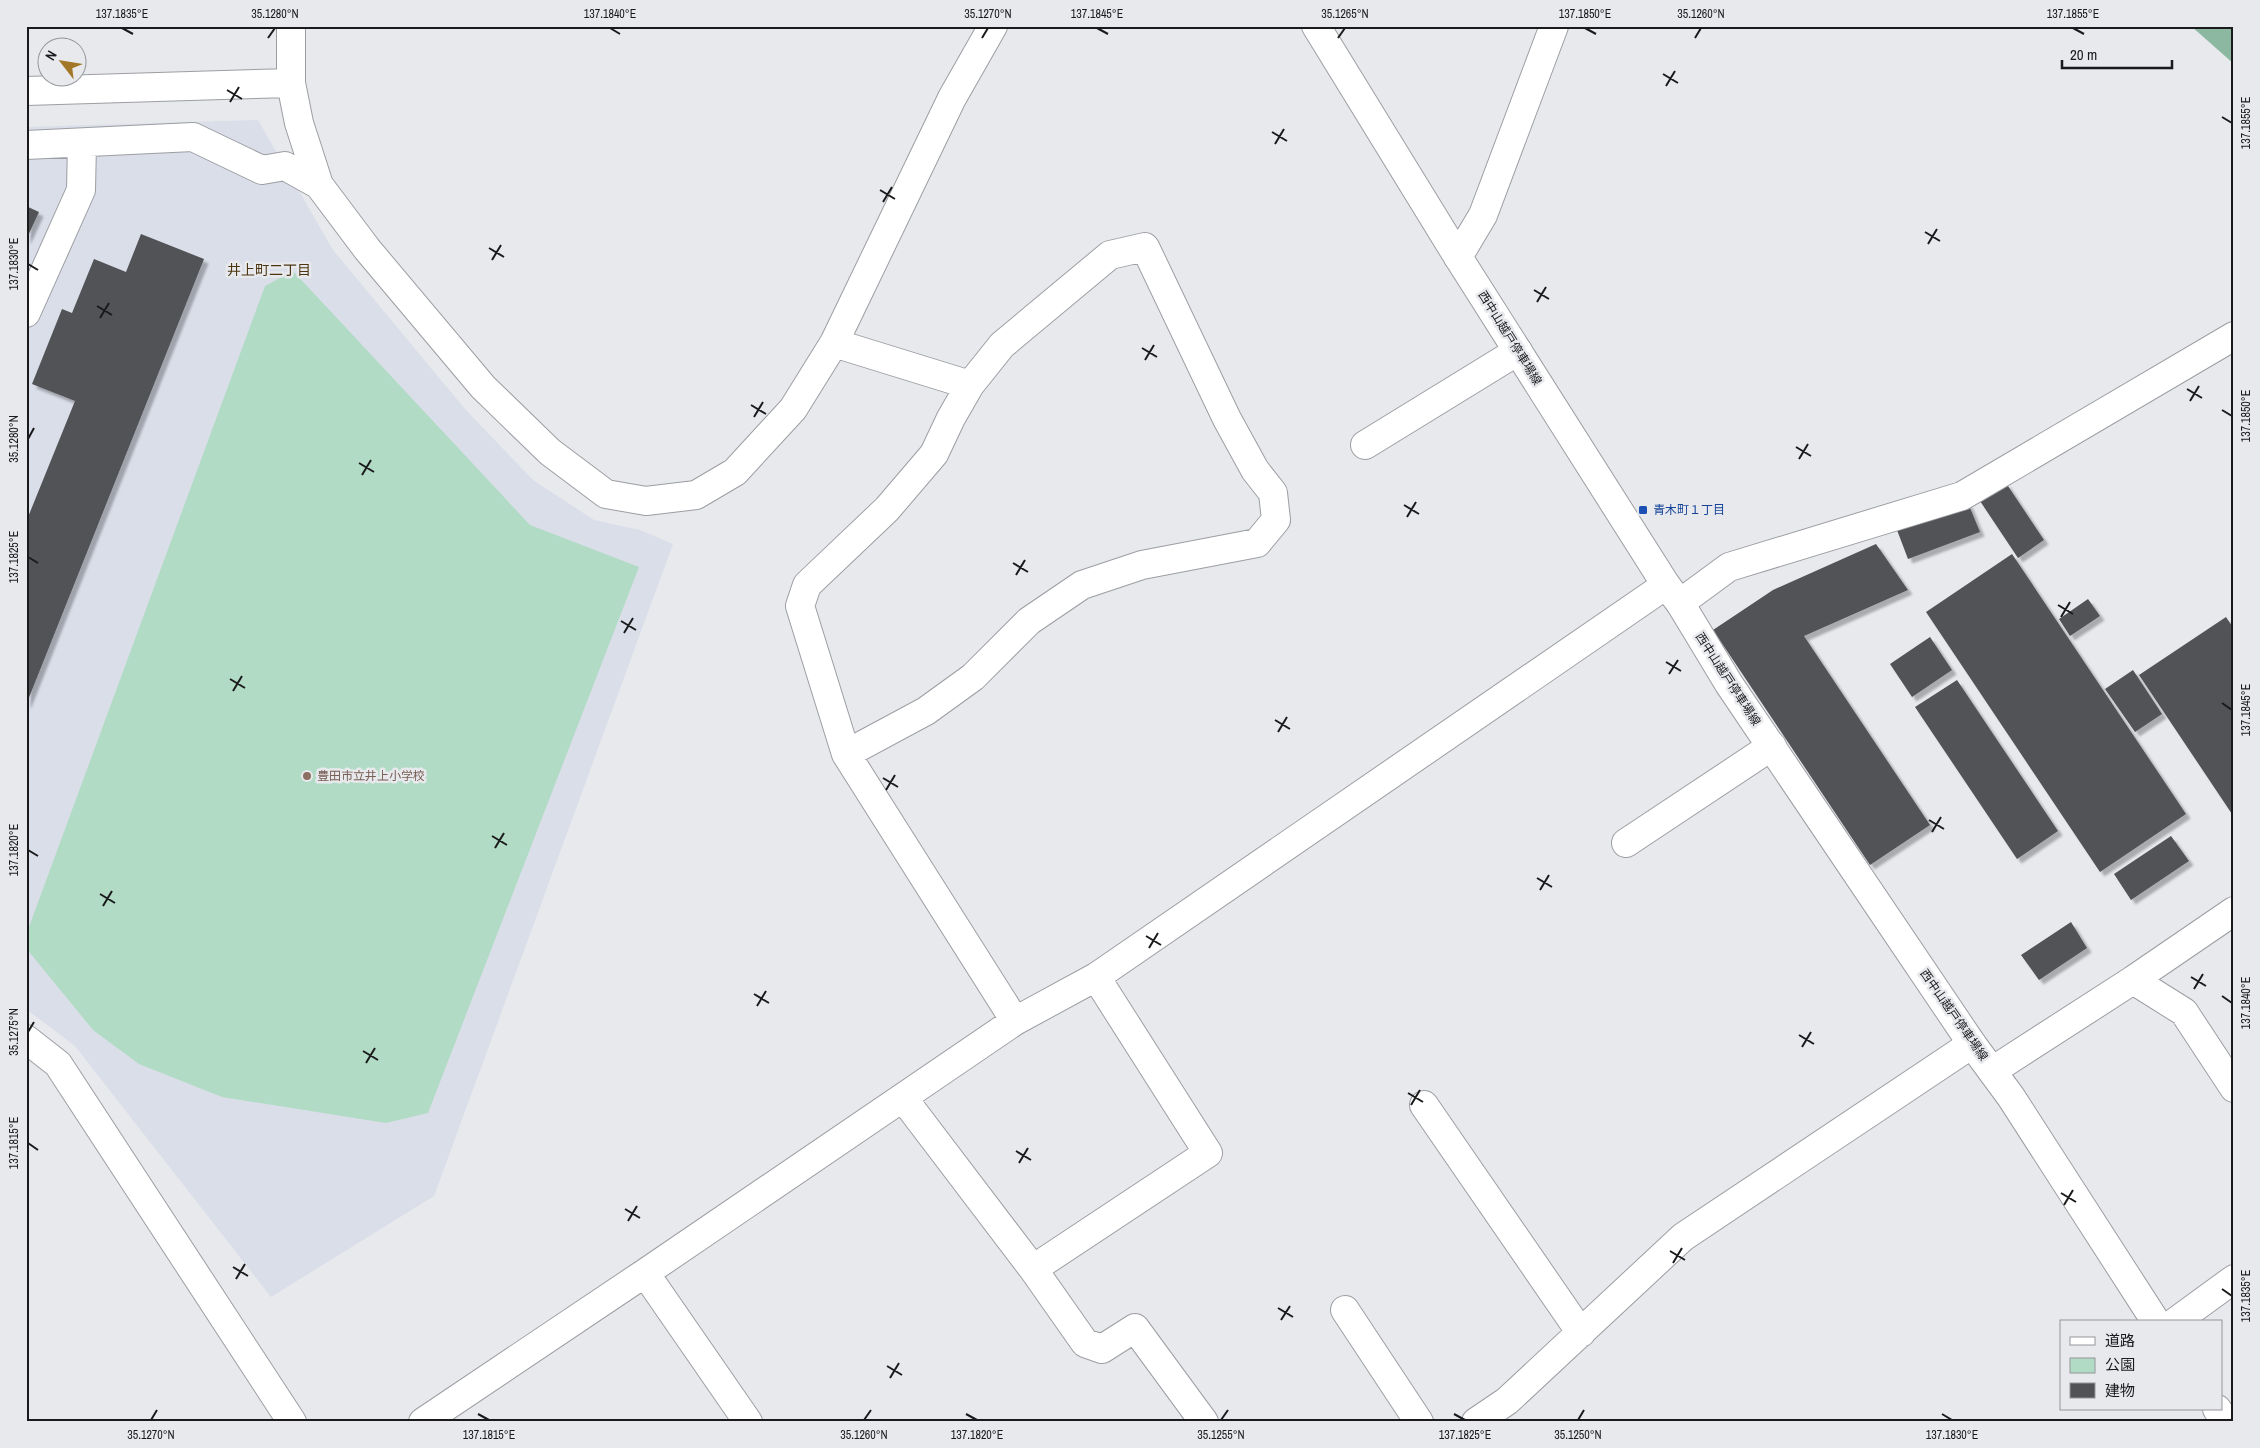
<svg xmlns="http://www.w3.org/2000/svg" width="2260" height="1448" font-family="'Archivo Narrow','Noto Sans JP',sans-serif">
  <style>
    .built { fill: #dadee9 }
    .green { fill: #b1dbc5 }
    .forest { fill: #8cb8a2 }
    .building { fill: #515256; filter: url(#shadow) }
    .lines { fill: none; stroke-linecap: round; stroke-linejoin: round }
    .minor-casing { stroke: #9c9ea2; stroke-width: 30 }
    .major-casing { stroke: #9c9ea2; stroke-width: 30 }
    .minor { stroke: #fff; stroke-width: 28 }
    .major { stroke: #fff; stroke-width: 28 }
    .ticks { fill: none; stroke: #1a1a1c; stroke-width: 2 }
    .transit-dot { fill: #1a4fb4; stroke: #e7e9ed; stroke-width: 2 }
    .education-dot { fill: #8d6e63; stroke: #e7e9ed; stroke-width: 2 }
    .labels { text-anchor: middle; stroke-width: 5; stroke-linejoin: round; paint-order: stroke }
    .street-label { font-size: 12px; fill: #1a1a1c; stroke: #e7e9ed }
    .transit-label { font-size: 12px; fill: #164399; stroke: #e7e9ed; text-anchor: start }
    .education-label { font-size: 12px; fill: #785e54; stroke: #e7e9ed; text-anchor: start }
    .neighbourhood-label { font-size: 14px; fill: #4c3611; stroke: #e7e9ed }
    .neatline { fill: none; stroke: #1a1a1c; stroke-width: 2 }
    .ticks-label { font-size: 12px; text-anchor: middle; fill: #1a1a1c }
  </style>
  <defs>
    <filter id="shadow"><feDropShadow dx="4.5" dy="4.5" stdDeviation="1" flood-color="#0004"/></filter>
  </defs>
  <rect width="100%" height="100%" fill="#e7e9ed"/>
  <!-- built -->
  <path class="built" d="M258 120 333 250 465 409 533 480 594 520 640 530 673 544 434 1196 271 1297 75 1046 26 1009V127Z"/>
  <!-- green -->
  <path class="green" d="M293 271 530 525 639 567 428 1113 386 1123 222 1097 139 1064 93 1030 26 948V935L265 286Z"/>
  <!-- forest -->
  <path class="forest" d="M2191 26H2234V64Z"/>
  <!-- building -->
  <path class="building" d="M26 206 39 212 26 240Z
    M141 234 204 259 26 705V522L75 401 32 384 62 309 72 313 94 259 126 272Z
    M2006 483 2044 540 2018 558 1980 501Z
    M1968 503 1980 532 1908 559 1897 530Z
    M1876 544 1908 590 1804 636 1930 825 1870 865 1713 630 1773 590Z
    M2012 554 2186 814 2100 872 1926 612Z
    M2088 599 2100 616 2070 636 2059 619Z
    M2226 617 2234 629V817L2139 675Z
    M1930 637 1952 670 1912 697 1890 664Z
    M2133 670 2162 714 2135 732 2105 689Z
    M1957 680 2058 831 2017 859 1915 707Z
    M2171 836 2189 861 2131 900 2114 874Z
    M2071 922 2087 948 2039 980 2021 955Z"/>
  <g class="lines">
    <defs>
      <path id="minor" d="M291 26V83L299 123 319 185 367 249 483 387 550 452 606 494 646 501 696 495 735 472 793 409 834 343 952 98 993 26
        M26 91 291 83
        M26 145 193 137 262 170 285 166 319 185
        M1458 257 1483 215 1554 26
        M26 313 81 190 82 143
        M834 343 970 385
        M1365 445 1518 351
        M1680 603 1729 567 1962 496 2234 336
        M846 754 800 606 807 585 887 509 934 454 951 418 970 385 1002 345 1110 255 1145 247 1227 419 1255 470 1273 493 1276 520 1257 543 1142 565 1082 585 1029 621 973 677 926 711 846 754 1015 1021
        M1626 843 1772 746
        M2133 980 2184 1012 2234 1088
        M26 1039 58 1064 292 1422
        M1992 1071 2133 980 2234 911
        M903 1098 1033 1269 1085 1343 1102 1349 1135 1328 1204 1422
        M1424 1105 1581 1333
        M1033 1269 1208 1153 1096 977
        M645 1273 748 1422
        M1345 1310 1419 1422
        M2175 1322 2234 1279
        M423 1422 645 1273 1015 1021 1096 977 1666 585
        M1476 1422 1507 1401 1683 1237 1972 1044"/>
      <path id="major" d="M1316 26 1458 257 1666 585 1680 603 1729 684 1972 1044 2011 1097 2156 1322
        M2217 1409 2226 1422"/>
    </defs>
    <!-- minor casing -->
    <use href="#minor" class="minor-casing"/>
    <!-- major casing -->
    <use href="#major" class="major-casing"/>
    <!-- minor -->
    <use href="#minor" class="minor"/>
    <!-- major -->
    <use href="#major" class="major"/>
  </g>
  <!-- ticks -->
  <path class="ticks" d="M122 28 133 34M610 28 620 34M1097 28 1108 34M1585 28 1596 34M2073 28 2084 34M268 38 275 28M982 38 988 28M1338 38 1345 28M1695 38 1701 28M1663 74 1678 83M1666 86 1675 71M227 90 242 99M230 102 239 87M2222 117 2232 123M1272 132 1287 141M1275 144 1284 129M880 190 895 199M883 202 892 187M1925 232 1940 241M1928 244 1937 229M489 248 504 257M492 260 501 245M28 264 38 270M1534 290 1549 299M1537 302 1546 287M97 306 112 315M100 318 109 303M1142 348 1157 357M1145 360 1154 345M2187 389 2202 398M2190 401 2199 386M751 405 766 414M2222 410 2232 416M754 417 763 402M28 439 34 428M1796 447 1811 456M1799 459 1808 444M359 463 374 472M362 475 371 460M1404 505 1419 514M1407 517 1416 502M28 557 38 563M1013 563 1028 572M1016 575 1025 560M2058 605 2073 614M2061 617 2070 602M621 621 636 630M624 633 633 618M1666 662 1681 671M1669 674 1678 660M230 679 245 688M233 691 242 676M2222 703 2232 710M1275 720 1290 729M1278 732 1287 717M883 778 898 787M886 790 895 775M1929 820 1944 829M1932 832 1941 817M492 836 507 845M495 848 504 833M28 850 38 856M1537 878 1552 887M1540 890 1549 875M100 894 115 903M103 906 112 891M1146 936 1161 945M1149 948 1158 933M2191 977 2206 986M2194 989 2203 974M754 994 769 1003M2222 996 2232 1003M757 1006 766 991M28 1032 34 1022M1799 1035 1814 1044M1802 1047 1811 1032M363 1051 378 1060M366 1063 375 1048M1408 1093 1423 1102M1411 1105 1420 1090M28 1143 38 1150M1016 1151 1031 1160M1019 1163 1028 1148M2061 1193 2076 1202M2064 1205 2073 1190M625 1209 640 1218M628 1221 637 1206M1670 1251 1685 1260M1673 1263 1682 1248M233 1267 248 1276M236 1279 245 1264M2222 1289 2232 1296M1278 1308 1293 1317M1281 1320 1290 1306M887 1366 902 1375M890 1378 899 1363M478 1414 489 1420M966 1414 977 1420M1454 1414 1465 1420M1942 1414 1952 1420M151 1420 157 1410M864 1420 871 1410M1221 1420 1228 1410M1578 1420 1584 1410"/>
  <!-- markers -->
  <rect class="transit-dot" x="1638" y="505" width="10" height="10" rx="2.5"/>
  <circle class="education-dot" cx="307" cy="776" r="5"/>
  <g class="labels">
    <!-- street labels -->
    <g class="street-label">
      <text transform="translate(1510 338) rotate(58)" y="4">西中山越戸停車場線</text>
      <text transform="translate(1728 679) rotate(57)" y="4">西中山越戸停車場線</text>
      <text transform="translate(1954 1015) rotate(55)" y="4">西中山越戸停車場線</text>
    </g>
    <!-- transit labels -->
    <g class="transit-label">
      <text x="1653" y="514">青木町１丁目</text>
    </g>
    <!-- education labels -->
    <g class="education-label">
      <text x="317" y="780">豊田市立井上小学校</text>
    </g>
    <!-- neighbourhood labels -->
    <g class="neighbourhood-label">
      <text x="269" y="275">井上町二丁目</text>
    </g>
  </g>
  <!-- border -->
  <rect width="2260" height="1448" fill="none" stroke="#e7e9ed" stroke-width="55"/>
  <!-- legend -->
  <rect x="2060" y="1320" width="162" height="90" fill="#e7e9ed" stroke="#959699"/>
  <rect x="2070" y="1337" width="25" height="8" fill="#ffffff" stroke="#959699"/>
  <text x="2105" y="1346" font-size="15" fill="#1a1a1c">道路</text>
  <rect x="2070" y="1358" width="25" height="15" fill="#b1dbc5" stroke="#959699"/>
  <text x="2105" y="1370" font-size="15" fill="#1a1a1c">公園</text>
  <rect x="2070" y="1383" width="25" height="15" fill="#515256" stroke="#959699"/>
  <text x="2105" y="1396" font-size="15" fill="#1a1a1c">建物</text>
  <!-- north arrow -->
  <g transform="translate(62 62) rotate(301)"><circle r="24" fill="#e7e9ed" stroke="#959699"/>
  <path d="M0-4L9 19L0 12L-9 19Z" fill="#a37728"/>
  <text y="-8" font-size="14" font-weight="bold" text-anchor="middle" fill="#1a1a1c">N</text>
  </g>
  <!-- scale -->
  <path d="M2062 60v8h110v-8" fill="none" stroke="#1a1a1c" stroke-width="2.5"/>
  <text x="2070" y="60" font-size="15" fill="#1a1a1c" stroke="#e7e9ed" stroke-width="4" paint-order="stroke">20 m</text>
  <rect x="28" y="28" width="2204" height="1392" class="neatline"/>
  <g class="ticks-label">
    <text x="122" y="18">137.1835°E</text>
    <text x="275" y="18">35.1280°N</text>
    <text x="610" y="18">137.1840°E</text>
    <text x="988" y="18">35.1270°N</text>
    <text x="1097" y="18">137.1845°E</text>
    <text x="1345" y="18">35.1265°N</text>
    <text x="1585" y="18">137.1850°E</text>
    <text x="1701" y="18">35.1260°N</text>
    <text x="2073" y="18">137.1855°E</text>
    <text transform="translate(2246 123) rotate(-90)" y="4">137.1855°E</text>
    <text transform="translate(14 264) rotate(-90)" y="4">137.1830°E</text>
    <text transform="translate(2246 416) rotate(-90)" y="4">137.1850°E</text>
    <text transform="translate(14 439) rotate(-90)" y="4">35.1280°N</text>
    <text transform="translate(14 557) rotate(-90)" y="4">137.1825°E</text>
    <text transform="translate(2246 710) rotate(-90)" y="4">137.1845°E</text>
    <text transform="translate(14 850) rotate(-90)" y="4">137.1820°E</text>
    <text transform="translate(2246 1003) rotate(-90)" y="4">137.1840°E</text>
    <text transform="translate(14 1032) rotate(-90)" y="4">35.1275°N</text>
    <text transform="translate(14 1143) rotate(-90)" y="4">137.1815°E</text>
    <text transform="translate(2246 1296) rotate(-90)" y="4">137.1835°E</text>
    <text x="151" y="1439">35.1270°N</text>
    <text x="489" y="1439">137.1815°E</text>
    <text x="864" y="1439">35.1260°N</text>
    <text x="977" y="1439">137.1820°E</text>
    <text x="1221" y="1439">35.1255°N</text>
    <text x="1465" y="1439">137.1825°E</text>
    <text x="1578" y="1439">35.1250°N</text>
    <text x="1952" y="1439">137.1830°E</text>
  </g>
</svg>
